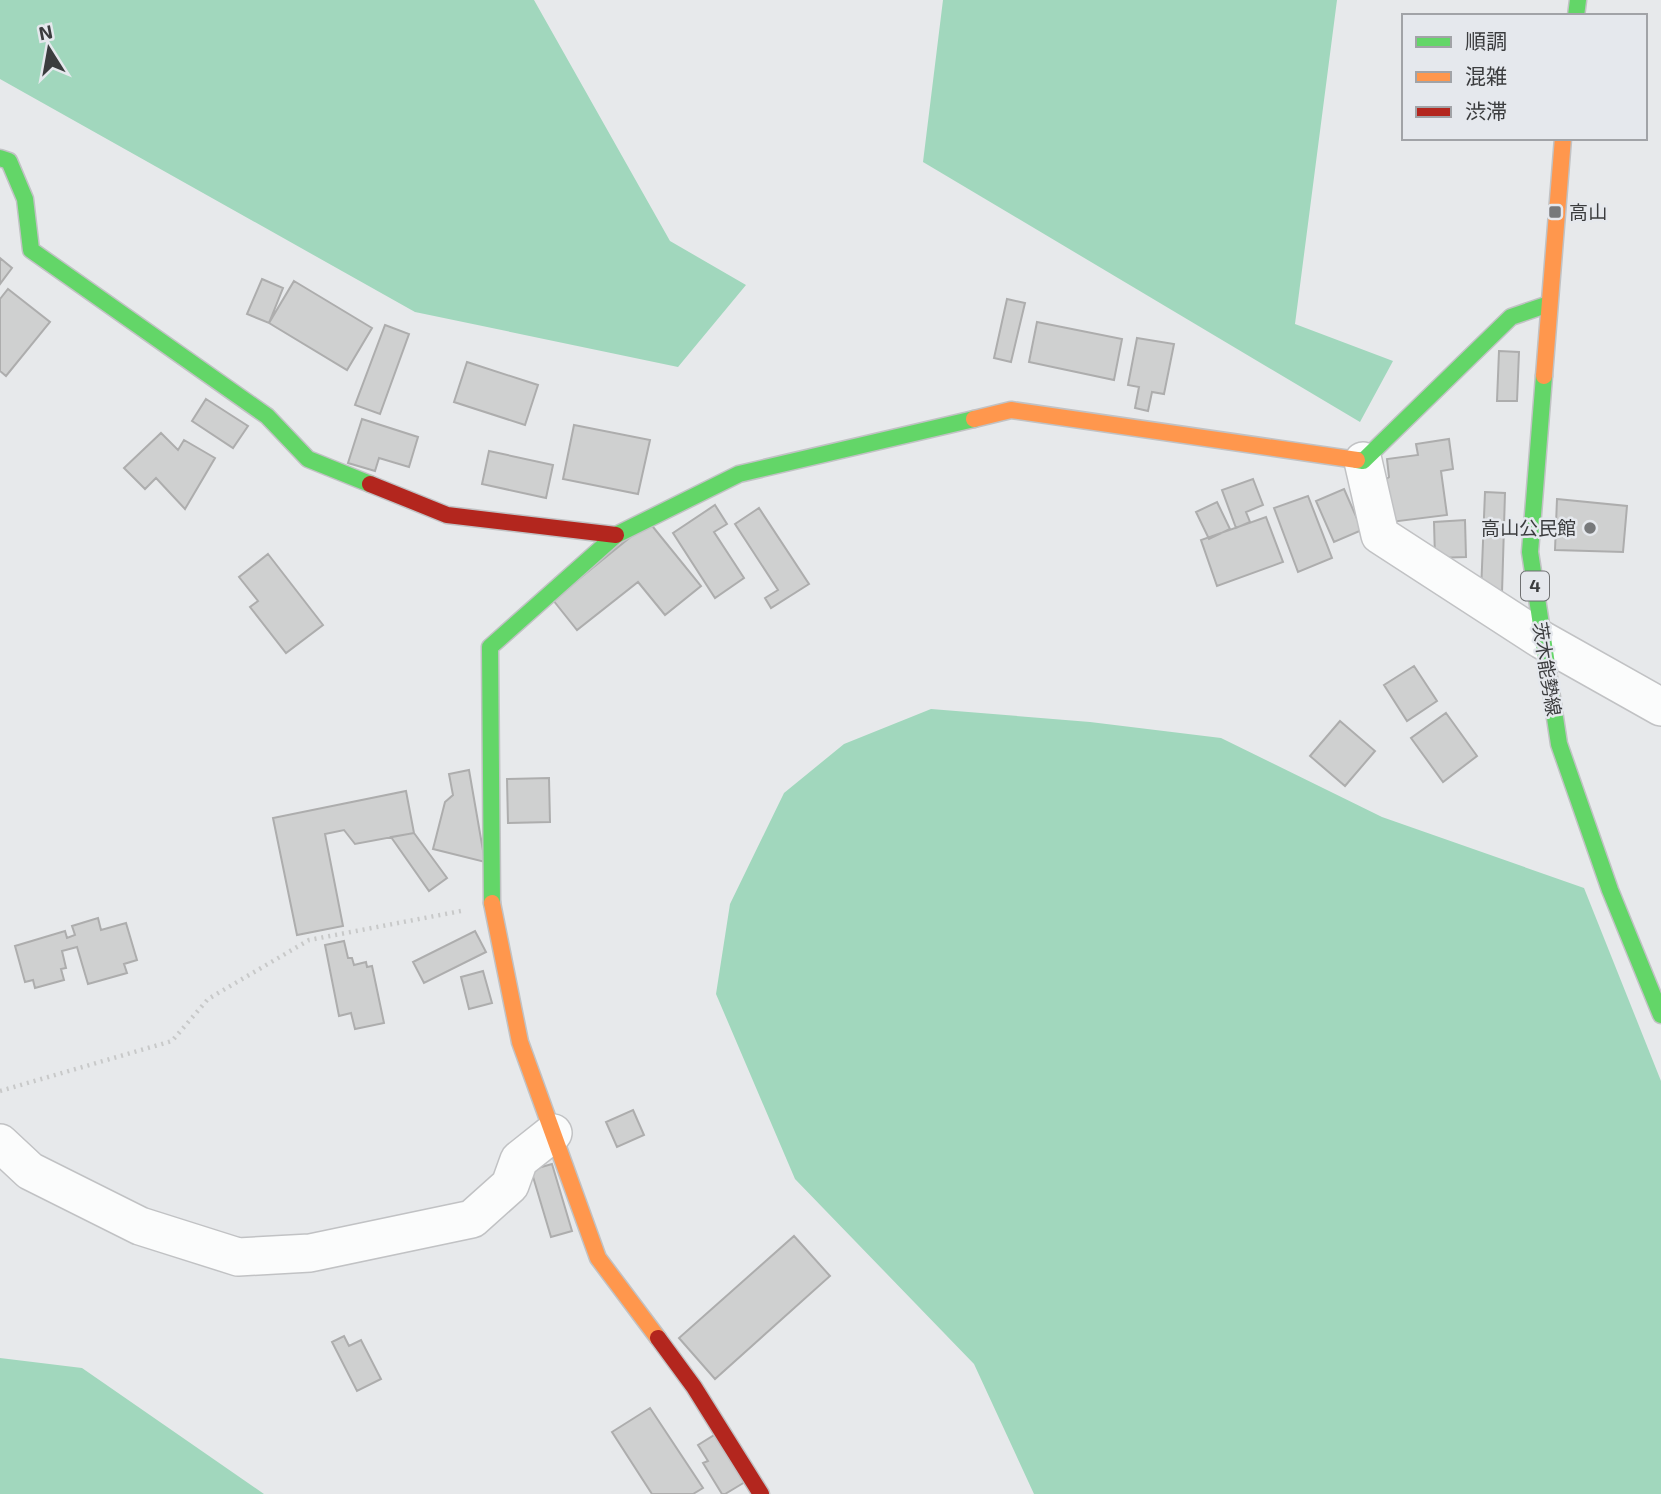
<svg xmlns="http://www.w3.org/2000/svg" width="1661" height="1494" font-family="'Exo 2','Noto Sans JP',sans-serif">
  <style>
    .forest { fill: #a1d7bd }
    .building { fill: #cfd0d0; stroke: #adadad; stroke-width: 2 }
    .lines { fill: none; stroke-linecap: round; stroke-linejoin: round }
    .street-casing { stroke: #c1c2c4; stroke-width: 40 }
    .fast-casing { stroke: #c1c2c4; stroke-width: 19 }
    .slow-casing { stroke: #c1c2c4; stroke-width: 19 }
    .jam-casing { stroke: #c1c2c4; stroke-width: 19 }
    .path { stroke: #c8c9c9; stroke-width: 4.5; stroke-dasharray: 2 5; stroke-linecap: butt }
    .street { stroke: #fbfcfc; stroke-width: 37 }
    .fast { stroke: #63d668; stroke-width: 16 }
    .slow { stroke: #ff974d; stroke-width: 16 }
    .jam { stroke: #b3261e; stroke-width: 16 }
    .poi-dot { fill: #77797b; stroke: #e5e8ed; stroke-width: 2.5 }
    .labels { text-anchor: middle; stroke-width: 5; stroke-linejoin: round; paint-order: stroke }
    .shield { fill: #e5e8ed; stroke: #6e7072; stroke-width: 2 }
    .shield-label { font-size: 18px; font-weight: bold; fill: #3b3c3e }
    .poi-label { font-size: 19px; fill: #3b3c3e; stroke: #e5e8ed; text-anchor: start }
    .street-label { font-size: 19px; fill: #3b3c3e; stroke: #e5e8ed }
  </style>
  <rect width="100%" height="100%" fill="#e7e9eb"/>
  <!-- forest -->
  <path class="forest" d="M0 0H534L670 241 746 285 678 367 415 312 0 79Z
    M943 0H1337L1295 324 1393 361 1360 422 923 162Z
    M931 709 1090 722 1221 738 1382 817 1584 888 1661 1081V1494H1034L974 1364 795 1179 716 994 730 904 784 793 844 744Z
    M0 1358 82 1368 264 1494H0Z"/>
  <!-- building -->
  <path class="building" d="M0 258 12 268 0 284Z
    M262 279 283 288 269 323 247 314Z
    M294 281 372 328 347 370 269 323Z
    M8 289 50 322 6 376 0 371V299Z
    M1007 299 1025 303 1011 362 994 358Z
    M1037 322 1122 339 1114 380 1029 362Z
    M385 325 409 334 380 414 355 405Z
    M1137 338 1174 344 1164 394 1152 392 1148 411 1135 408 1139 387 1128 385Z
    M1499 351 1519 352 1517 401H1497Z
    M467 362 538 385 525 425 454 402Z
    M206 399 248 426 233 448 192 421Z
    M362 419 418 437 409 467 379 458 375 471 348 463Z
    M574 425 650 440 638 494 563 479Z
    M161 433 178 450 184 440 215 458 185 509 156 478 145 489 124 468Z
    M1449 439 1453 469 1441 471 1447 515 1391 522 1385 480 1389 477 1387 459 1418 455 1416 444Z
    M489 451 553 465 546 498 482 484Z
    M1253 479 1263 505 1246 512 1250 522 1236 528 1222 490Z
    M1344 489 1362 530 1334 542 1316 501Z
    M1485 492 1505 493 1502 593 1481 592Z
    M1308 496 1332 558 1298 572 1274 508Z
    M1557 499 1627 506 1623 552 1555 550Z
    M1217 502 1230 529 1209 539 1196 512Z
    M715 505 727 524 714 532 744 578 715 598 673 533Z
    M759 508 809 584 771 608 765 598 778 590 735 524Z
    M1266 517 1283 562 1217 586 1201 540Z
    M1465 520 1466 557 1435 558 1434 522Z
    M649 522 701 586 665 615 638 582 577 630 553 600Z
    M268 554 323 625 286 653 250 607 258 601 239 577Z
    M1414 666 1437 701 1407 721 1384 685Z
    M1446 713 1477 756 1443 782 1411 738Z
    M1340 721 1375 751 1345 786 1310 756Z
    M469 770 485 862 433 849 445 802 453 795 449 774Z
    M549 778 550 822 508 823 507 779Z
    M406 791 414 833 355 844 344 830 325 834 343 926 297 935 273 818Z
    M414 833 447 878 429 891 391 837Z
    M98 918 101 930 126 923 137 960 124 964 127 973 88 984 77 947 62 951 66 968 61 969 64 980 35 988 33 980 25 982 15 946 65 931 67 938 75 935 72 926Z
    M475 931 486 952 424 983 413 962Z
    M344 941 348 958H352L354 965 366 962 367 967 372 966 384 1023 355 1029 351 1013 339 1016 325 945Z
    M483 971 492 1003 469 1009 461 977Z
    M633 1110 644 1135 617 1147 606 1122Z
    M552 1164 572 1231 551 1237 531 1170Z
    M794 1236 830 1276 715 1379 679 1338Z
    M344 1336 349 1346 361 1340 381 1379 357 1391 332 1342Z
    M650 1408 703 1488 693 1494H652L612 1432Z
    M716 1434 745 1482 725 1494H722L703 1463 708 1461 698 1445Z"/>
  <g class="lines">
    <defs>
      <path id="street" d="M1363 461 1380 535 1542 640 1661 707
        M0 1143 30 1171 140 1226 238 1257 310 1253 472 1219 510 1185 519 1160 553 1133"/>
      <path id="fast" d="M1576 16 1578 0
        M0 158 9 161 25 199 31 250 267 416 308 459 370 484
        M1544 376 1530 552 1559 744 1610 890 1661 1015
        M1357 460 1363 461 1511 317 1549 304
        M492 903 490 647 616 535 739 474 974 419"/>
      <path id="slow" d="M1544 376 1563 138
        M974 419 1011 410 1357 460
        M492 903 520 1042 598 1258 658 1338"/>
      <path id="jam" d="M370 484 447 515 616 535
        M658 1338 694 1387 761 1494"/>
    </defs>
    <!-- street casing -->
    <use href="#street" class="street-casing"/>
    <!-- fast casing -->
    <use href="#fast" class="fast-casing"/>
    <!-- slow casing -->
    <use href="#slow" class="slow-casing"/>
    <!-- jam casing -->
    <use href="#jam" class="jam-casing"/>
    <!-- path -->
    <path class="path" d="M0 1091 172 1041 208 999 309 940 461 911"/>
    <!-- street -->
    <use href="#street" class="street"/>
    <!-- fast -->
    <use href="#fast" class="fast"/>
    <!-- slow -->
    <use href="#slow" class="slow"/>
    <!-- jam -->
    <use href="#jam" class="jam"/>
  </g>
  <!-- markers -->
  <g class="poi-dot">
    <rect x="1548" y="205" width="14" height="14" rx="3.5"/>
    <circle cx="1590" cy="528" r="7"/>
  </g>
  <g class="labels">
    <!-- shield labels -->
    <rect class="shield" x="1521" y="571.5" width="28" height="29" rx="5"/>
    <g class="shield-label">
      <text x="1535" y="592">4</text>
    </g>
    <!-- poi labels -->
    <g class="poi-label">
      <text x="1569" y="219">高山</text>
      <text x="1576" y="535" text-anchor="end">高山公民館</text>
    </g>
    <!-- street labels -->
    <g class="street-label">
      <text transform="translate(1547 669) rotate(81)" y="7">茨木能勢線</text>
    </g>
  </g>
  <!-- legend -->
  <rect x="1402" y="14" width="245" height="126" fill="#e5e8ed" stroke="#a1a3a7" stroke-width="2"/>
  <rect x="1416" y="37" width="35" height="10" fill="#63d668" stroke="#a1a3a7" stroke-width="2"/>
  <text x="1465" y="49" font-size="21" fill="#3b3c3e">順調</text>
  <rect x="1416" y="72" width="35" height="10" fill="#ff974d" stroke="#a1a3a7" stroke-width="2"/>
  <text x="1465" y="84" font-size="21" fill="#3b3c3e">混雑</text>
  <rect x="1416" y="107" width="35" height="10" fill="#b3261e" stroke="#a1a3a7" stroke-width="2"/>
  <text x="1465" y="119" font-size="21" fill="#3b3c3e">渋滞</text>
  <!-- north arrow -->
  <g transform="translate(49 49) rotate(349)" stroke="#e5e8ed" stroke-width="5" paint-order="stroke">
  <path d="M0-5L12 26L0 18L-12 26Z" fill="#3b3c3e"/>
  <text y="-10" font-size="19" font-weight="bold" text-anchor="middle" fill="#3b3c3e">N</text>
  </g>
</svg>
